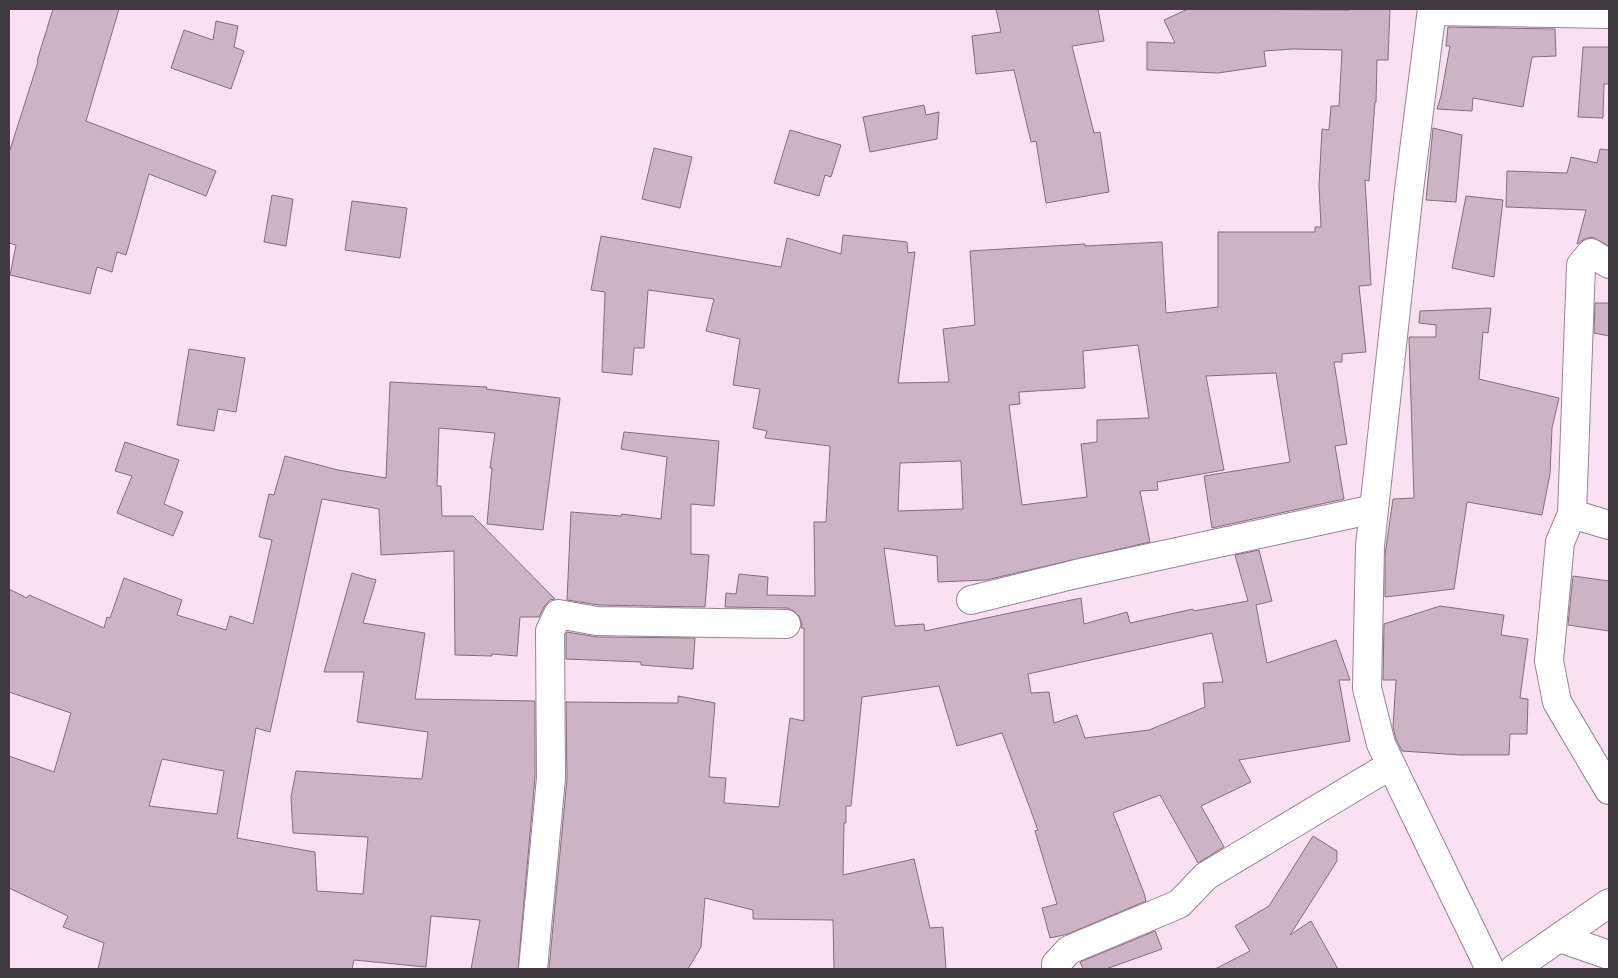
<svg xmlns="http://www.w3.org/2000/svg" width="1618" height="978" font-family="'Fira Sans',sans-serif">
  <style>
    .building { fill: #ccb3c6; stroke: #856e80; fill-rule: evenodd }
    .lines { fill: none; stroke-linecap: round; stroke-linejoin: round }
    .minor-casing { stroke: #9a8395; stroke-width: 30 }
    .minor { stroke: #fff; stroke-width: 28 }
  </style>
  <rect width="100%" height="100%" fill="#fae0f3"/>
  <!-- building -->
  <path class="building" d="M53 9H119L86 121 216 171 206 196 149 174 126 255 117 252 112 272 97 267 90 294 10 275 16 245 9 243V153L38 62 37 61Z
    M996 9H1098L1104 41 1072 46 1094 133 1100 132 1109 192 1046 203 1036 141 1031 142 1014 70 976 74 972 36 1001 32Z
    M1188 9 1350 10V9H1390L1388 60H1377L1376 102H1375L1369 181 1365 180 1371 285 1359 286 1366 352 1342 354V362H1334L1347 444 1335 446 1344 499 1212 528 1204 476 1290 462 1276 373 1206 376 1224 470 1157 482 1158 490 1140 491 1150 542 986 580 938 582 937 556 884 548 895 626 924 624 925 631 1081 598 1084 624 1127 612 1130 623 1193 609 1194 611 1248 601 1235 555 1259 550 1272 601 1256 605 1267 663 1336 640 1350 680H1339L1350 741 1239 760 1251 782 1201 806 1224 847 1198 863 1160 795 1113 813 1144 893 1146 901 1068 934 1050 938 1042 908 1057 904 1035 831 1038 830 1002 733 957 746 939 686 862 697 851 806H846V823H844L843 875 914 859 930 928 943 927 946 969H834L833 920 753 919V910L705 898 701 947 688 969H549L567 779 566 702 678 703V696L715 703 709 777 726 778 724 803 779 807 790 718 804 721V628H801L802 624 799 616 794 611 787 608 725 607 726 593 736 594 739 574 768 577 767 595 815 596 814 522H826L830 446 765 438 767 431 753 428 760 389 733 385 740 339 706 331 714 299 648 290 644 348H634L632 375 602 372 605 292 591 290 601 236 781 267 787 238 841 254 843 235 907 242 908 253 915 252 898 383 949 382 943 329 975 325 970 251 1085 244V246L1162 242 1166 313 1218 307V232H1315V227H1321L1319 186 1322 129 1329 130 1331 106H1339L1342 50 1293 49 1264 51 1266 66 1218 73 1147 70V42L1175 43 1164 20ZM1138 345 1149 418 1097 420V442L1081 444 1087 497 1022 505 1009 405 1020 404 1019 392 1085 388 1083 351ZM961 461 963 509 898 511 900 463ZM1212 633 1223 682 1203 683 1205 707 1149 730 1085 738 1077 715 1054 723 1049 692 1031 693 1028 674Z
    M216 21 238 26 234 47 244 51 231 89 171 68 184 30 213 40Z
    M1448 27 1555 29 1556 56 1532 57 1523 107 1473 98 1472 111 1437 109 1441 96 1450 46H1446Z
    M1583 47H1609V84H1604L1603 118 1578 117Z
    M924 105 926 115 939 112 937 139 870 152 863 117Z
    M1433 128 1462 135 1456 202 1426 200Z
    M790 130 841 145 831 177 825 175 819 196 774 183Z
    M654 148 692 157 680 208 642 199Z
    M1600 149 1609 150V246L1592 237 1585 239 1577 244 1586 210 1506 207 1507 171 1567 173 1571 157 1597 163Z
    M272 195 293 199 286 246 264 242Z
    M1466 196 1503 200 1494 277 1452 268Z
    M352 201 407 208 400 258 345 250Z
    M1595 303H1609V336L1594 333Z
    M1491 308 1488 333 1483 332 1479 379 1559 398 1552 428 1550 474 1542 515 1467 502 1454 589 1385 597V555L1393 499 1414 498 1409 337H1436V325L1419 323 1420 311Z
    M189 349 245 358 236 412 218 409 214 431 177 425Z
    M390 382 487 387 486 389 560 398 543 530 487 524 492 468H490L495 433 439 428 437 486H441L442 516H473L555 599 550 600 544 607 539 617H520L517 656 492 654V656L455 655 454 551 381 555 379 509 322 499 270 732 256 728 237 838 315 852 317 891 363 894 368 837 293 833 291 797 296 771 422 779 428 732 357 722 364 672H324L352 573 376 580 363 623 425 633 415 699 535 701V777L518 969H471L480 920 431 916 426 967 354 960 352 969H98L104 943 63 927 68 916 9 888V756L54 772 71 713 9 692V589L27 598 29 595 104 628 107 617 110 618 124 578 182 600 177 615 226 630 230 616 253 624 272 540 259 537 269 494 274 495 285 456 338 470 386 478ZM162 759 224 771 217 814 149 806Z
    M624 432 719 441 714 506 691 504V554L709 555 705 607 599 605 567 600 571 512 621 516 622 514 661 519 667 457 621 449Z
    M125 442 179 460 164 504 183 512 173 536 117 513 132 476 115 471Z
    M1573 576 1609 581V631L1568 625Z
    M1440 606 1504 615 1501 635 1528 639 1520 698 1528 699 1527 734H1510L1509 755H1461L1402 751 1396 739 1393 727 1396 680H1383L1384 624Z
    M567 632 597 637 695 638 693 669 641 665V662L566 659V634Z
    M1313 836 1337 851V861L1290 935 1311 921 1338 969H1215L1250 951 1235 926 1269 906Z
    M1155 931 1162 949 1106 969H1083L1080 962Z"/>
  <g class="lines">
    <defs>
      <path id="minor" d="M1432 9 1409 190 1370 546 1367 688 1381 744 1490 969
        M1432 11 1609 14
        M1609 264 1591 253 1581 265 1572 514 1560 542 1549 661 1557 702 1609 790
        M1572 514 1609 525
        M971 600 1076 574 1374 509
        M1560 938 1609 955
        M533 969 551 778 550 631 558 614 597 621 786 624
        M1056 969V964L1069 950 1179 904 1206 876 1391 765
        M1514 969 1609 903"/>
    </defs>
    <!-- minor casing -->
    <use href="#minor" class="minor-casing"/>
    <!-- minor -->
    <use href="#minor" class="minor"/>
  </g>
  <!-- border -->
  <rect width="1618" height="978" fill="none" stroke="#433940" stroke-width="20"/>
</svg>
